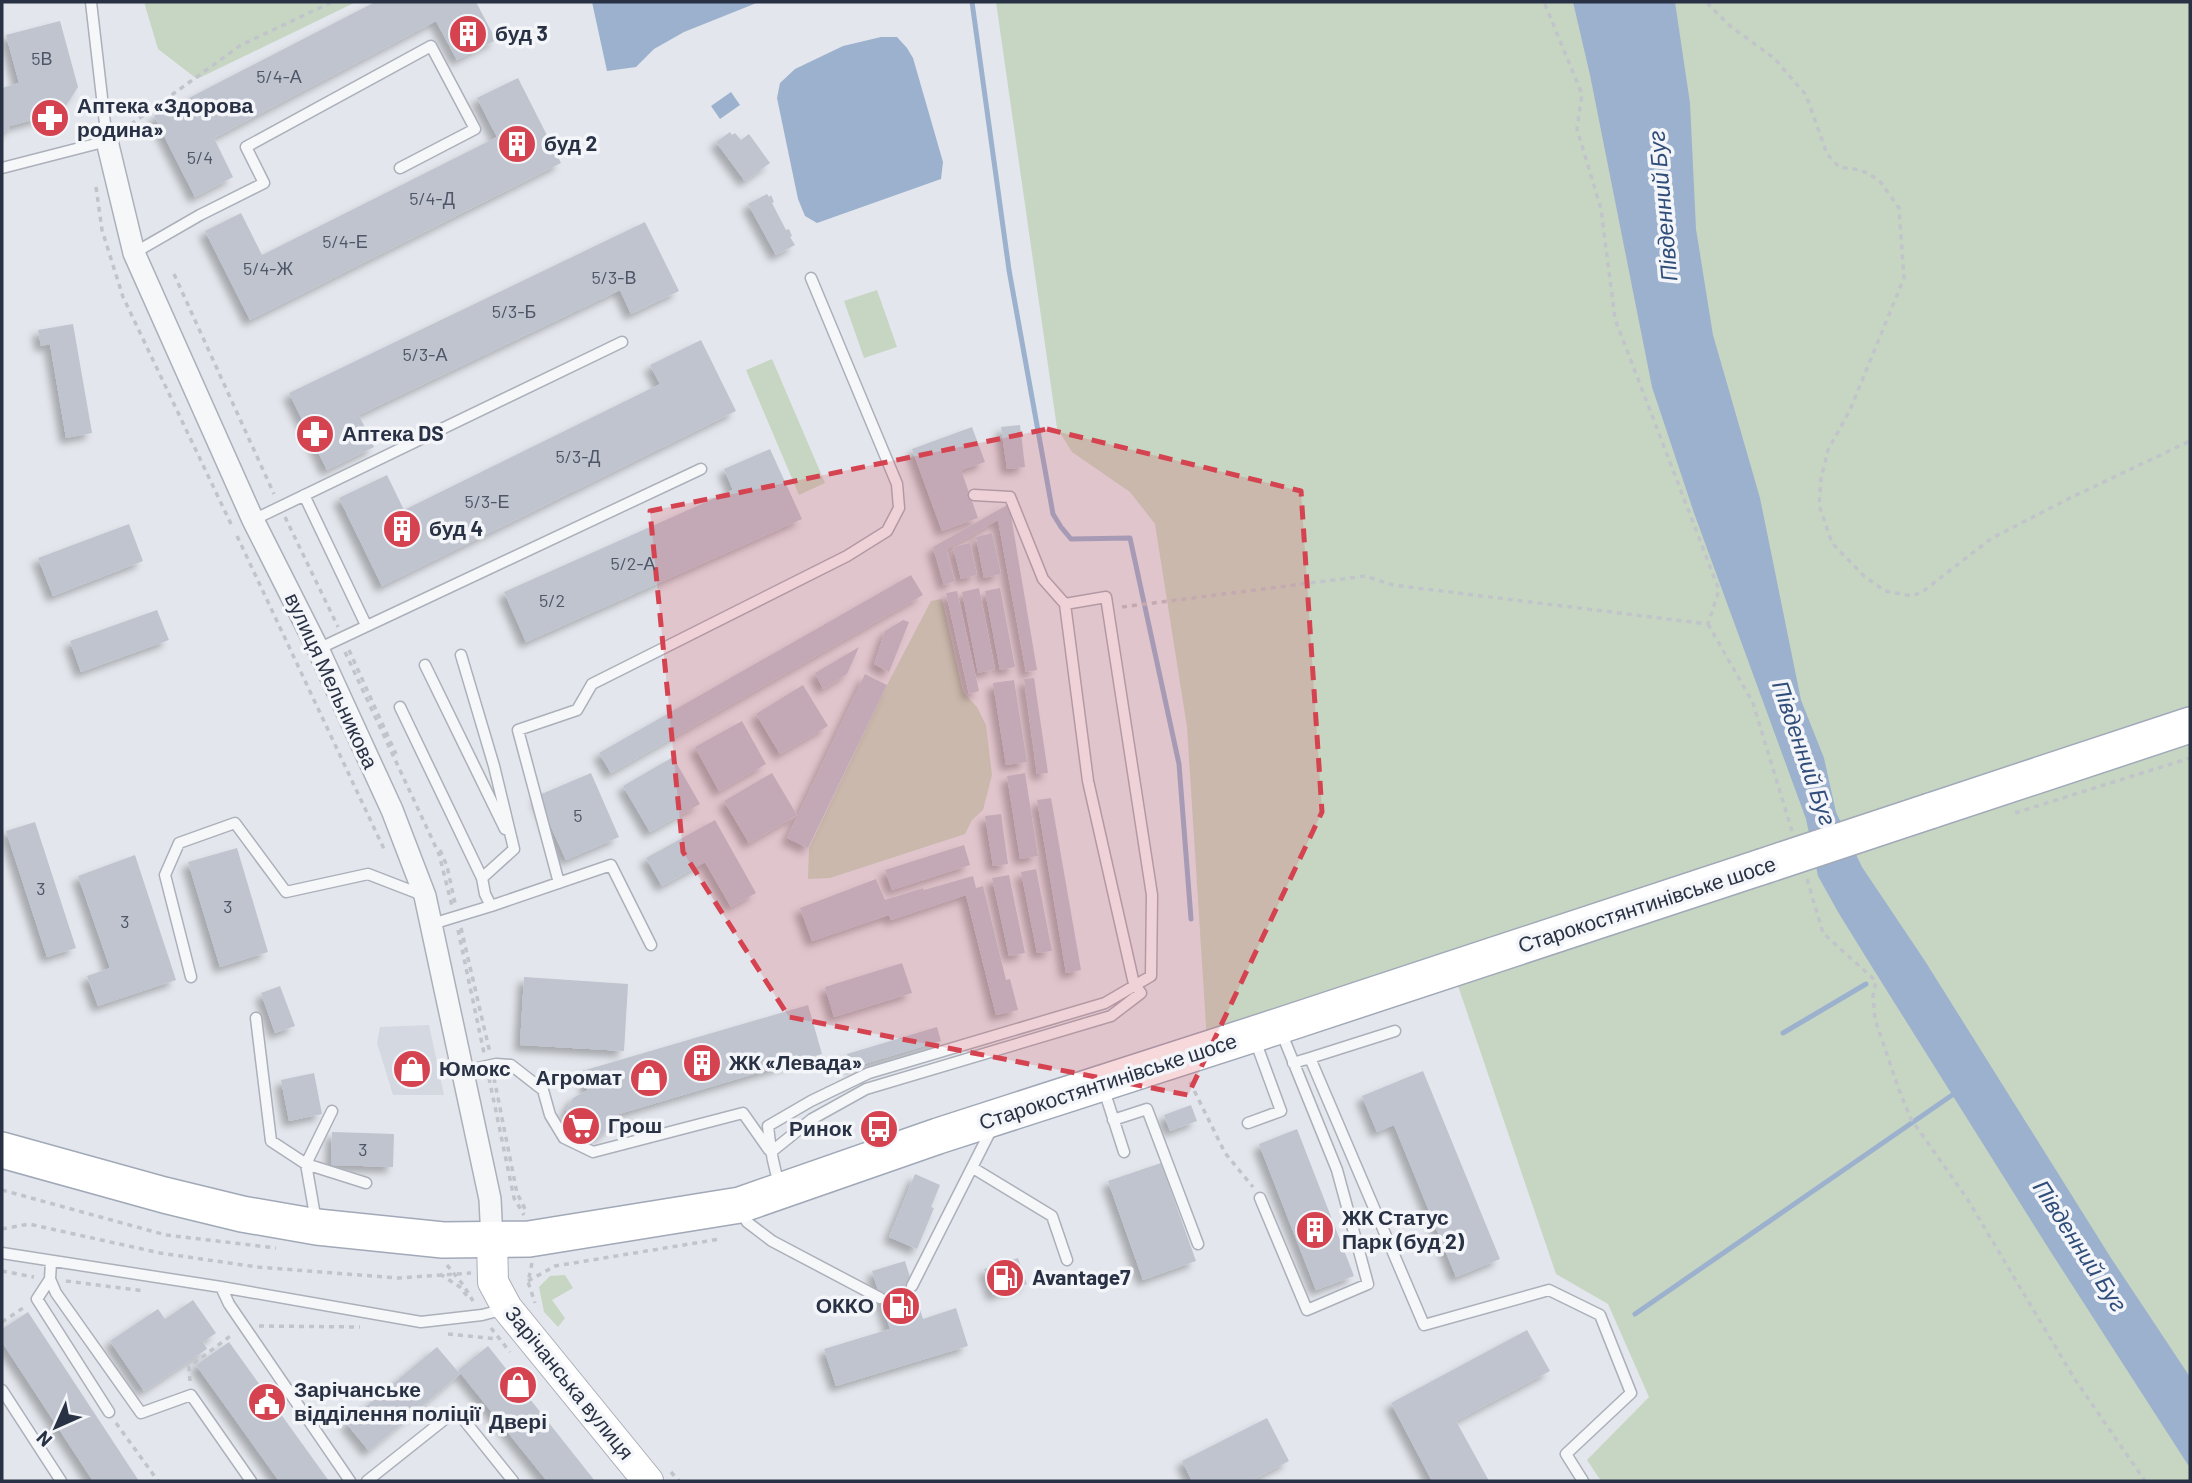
<svg xmlns="http://www.w3.org/2000/svg" width="2192" height="1483" font-family="Barlow,sans-serif">
  <style>
    .built { fill: #d4d8e1 }
    .green { fill: #c7d6c3 }
    .water { fill: #9cb1cd }
    .lines { fill: none; stroke-linecap: round; stroke-linejoin: round }
    .stream { stroke: #9cb1cd; stroke-width: 5 }
    .building { fill: #bfc4cf; filter: url(#shadow) }
    .lane-casing { stroke: #abb0ba; stroke-width: 13 }
    .street-casing { stroke: #abb0ba; stroke-width: 24 }
    .secondary-casing { stroke: #abb0ba; stroke-width: 32 }
    .primary-casing { stroke: #a1a9b8; stroke-width: 38 }
    .path { stroke: #c1c4ca; stroke-width: 3.5; stroke-dasharray: 5 5; stroke-linecap: butt }
    .lane { stroke: #f6f7f9; stroke-width: 10 }
    .street { stroke: #f6f7f9; stroke-width: 21 }
    .secondary { stroke: #fff; stroke-width: 30 }
    .primary { stroke: #fff; stroke-width: 35 }
    .primary-bridge-casing { stroke: #a1a9b8; stroke-width: 38; stroke-linecap: butt }
    .primary-bridge { stroke: #fff; stroke-width: 35 }
    .marked { fill: #d54350; fill-opacity: 0.2; stroke: #d54350; stroke-width: 5; stroke-dasharray: 14 9; stroke-linejoin: round }
    .labels { text-anchor: middle; stroke-width: 7; stroke-linejoin: round; paint-order: stroke }
    .number-label { font-size: 18px; fill: #4e5668 }
    .poi-label { font-size: 21px; font-weight: bold; fill: #293245; stroke: #f3f5f9; text-anchor: start }
    .street-label { font-size: 21px; fill: #293245; stroke: #f3f5f9 }
    .water-label { font-size: 23px; font-style: italic; fill: #314e7b; stroke: #f3f5f9 }
  </style>
  <defs>
    <filter id="shadow"><feDropShadow dx="-6" dy="6" stdDeviation="3.5" flood-color="#0004"/></filter>
  </defs>
  <rect width="100%" height="100%" fill="#e3e6ec"/>
  <!-- built -->
  <path class="built" d="M429 1025 444 1095H393L377 1043 380 1027Z"/>
  <!-- green -->
  <path class="green" d="M144 2H356L197 79 158 49Z
    M996 2H2190V716L1207 1041 1187 727 1155 524 1130 492 1072 452 1057 428Z
    M877 290 897 347 864 358 844 301Z
    M772 359 825 483 799 495 746 370Z
    M942 599 963 692 977 707 986 725 992 775 983 810 972 820 965 834 830 878 808 879 809 848 887 685 931 601Z
    M2190 734V1481H1601L1587 1460 1649 1397 1608 1304 1556 1274 1455 977Z
    M565 1275 573 1288 552 1300 565 1318 558 1327 544 1312 539 1287 550 1276Z"/>
  <!-- water -->
  <path class="water" d="M592 2H759L684 32 654 49 636 67 607 71Z
    M1573 2H1675L1690 103 1696 229 1713 335 1760 498 1801 700 1824 758 1836 812 1862 867 1925 961 2111 1258 2190 1377V1468L2047 1246 1867 959 1838 912 1818 876 1806 819 1694 513 1652 387 1590 75Z
    M881 37H897L907 48 913 58 943 162 941 179 817 223 805 216 798 199 777 98 780 83 795 69 843 46Z
    M731 92 740 105 720 119 711 106Z"/>
  <g class="lines">
    <!-- stream -->
    <path class="stream" d="M972 2 1009 270 1053 514 1061 527 1071 539 1130 538 1179 764 1191 919
      M1783 1033 1866 984
      M1635 1314 1958 1091"/>
  </g>
  <!-- building -->
  <path class="building" d="M375 2H476L496 40 457 60 436 21 214 138 233 177 195 197 154 116Z
    M60 21 78 87 62 112 10 126V130L2 132V88L19 83 6 35Z
    M518 78 561 163 250 320 205 231 241 213 262 255 497 137 477 98Z
    M730 132 732 135 735 133 741 140 749 134 770 163 745 181 716 142Z
    M767 194 769 197 771 195 774 202 772 203 786 230 789 229 792 236 790 237 795 245 776 255 748 204Z
    M645 222 679 291 631 314 620 290 359 415 374 447 327 470 289 393Z
    M73 324 92 433 66 438 50 344 41 346 38 330Z
    M701 340 736 411 382 586 339 498 387 475 404 510 660 384 650 365Z
    M1020 425 1025 467 1007 469 1001 427Z
    M972 427 985 462 961 470 978 518 942 531 912 449Z
    M770 449 802 519 526 642 504 592 733 490 724 469Z
    M1009 504 1037 670 1026 672 998 520 946 549 955 581 944 585 933 547Z
    M129 524 143 561 53 596 38 558Z
    M992 533 1001 574 984 578 976 537Z
    M970 543 977 575 961 579 953 547Z
    M911 575 923 595 611 773 599 753Z
    M979 588 995 669 978 673 962 592Z
    M1000 588 1015 667 1000 670 985 591Z
    M957 591 979 691 969 694 946 593Z
    M157 610 169 640 81 672 70 641Z
    M903 620 909 622 889 672 874 664 885 631Z
    M859 647 847 674 823 689 815 673Z
    M865 674 887 685 808 848 787 838Z
    M1034 678 1048 773 1037 774 1024 679Z
    M1014 680 1027 762 1006 765 993 683Z
    M803 685 828 726 780 754 756 714Z
    M742 721 766 764 719 791 695 747Z
    M673 757 700 804 650 832 623 786Z
    M591 773 619 837 566 860 537 796Z
    M772 773 797 815 749 843 724 801Z
    M1025 773 1038 856 1020 859 1007 776Z
    M1051 798 1081 970 1066 973 1037 800Z
    M1001 814 1008 864 993 866 985 816Z
    M715 820 756 893 731 907 705 862 662 886 646 858Z
    M35 822 76 948 47 957 6 831Z
    M964 845 970 865 892 890 885 870Z
    M237 848 268 952 220 967 188 862Z
    M135 855 176 980 98 1006 87 976 110 968 78 876Z
    M1036 869 1052 951 1037 953 1021 872Z
    M1009 875 1025 953 1009 956 992 878Z
    M973 876 976 888 983 886 1006 980 1010 979 1018 1010 996 1015 966 895 891 920 889 915 812 941 800 908 876 879 885 900 923 888 924 890Z
    M902 963 912 993 834 1017 825 987Z
    M524 977 628 984 624 1051 520 1045Z
    M280 986 295 1026 275 1033 261 993Z
    M808 1005 822 1054 619 1114 611 1127 598 1137H584L571 1127 566 1111 573 1098 588 1090 582 1071Z
    M937 1027 941 1041 851 1068 847 1054Z
    M1423 1071 1500 1259 1456 1277 1394 1125 1377 1132 1362 1096Z
    M314 1073 322 1114 289 1121 281 1080Z
    M1191 1105 1197 1121 1170 1131 1164 1115Z
    M1297 1129 1354 1276 1316 1290 1259 1144Z
    M332 1132 394 1134 393 1167 331 1165Z
    M1161 1163 1196 1261 1143 1280 1108 1181Z
    M915 1174 940 1185 931 1207 934 1208 917 1249 889 1237Z
    M1018 1258 1027 1284 993 1295 984 1269Z
    M905 1261 923 1319 956 1308 968 1346 836 1386 824 1349 890 1329 872 1271Z
    M193 1300 216 1333 203 1342 207 1349 144 1391 110 1341 158 1309 165 1319Z
    M28 1312 139 1481H93L2 1342V1329Z
    M1527 1330 1550 1371 1456 1421 1489 1481H1432L1391 1403Z
    M229 1342 329 1481H279L196 1365Z
    M488 1346 595 1481H547L458 1370Z
    M437 1347 460 1374 369 1451 346 1423Z
    M1267 1418 1289 1461 1251 1481H1192L1182 1461Z"/>
  <g class="lines">
    <defs>
      <path id="lane" d="M2 168 107 141 91 2
        M134 253 200 215 264 183 246 147 431 46 475 129 400 168
        M304 495 366 625
        M974 495 1010 497 1043 579 1065 604
        M253 520 622 342
        M318 649 701 469
        M461 655 494 766 514 849 482 878 485 894 491 906
        M425 665 505 829
        M400 707 482 878
        M559 883 518 730 577 710 592 684 847 556 887 531 899 508 897 484 811 278
        M432 924 491 906 611 865 651 945
        M191 977 165 875 179 843 235 823 286 892 368 874 425 896
        M256 1018 271 1141 306 1164 332 1111
        M1310 1058 1395 1031
        M1293 1063 1310 1058 1424 1325 1549 1290 1600 1315 1631 1393 1566 1454 1583 1481
        M464 1071 496 1064 511 1065 543 1090 550 1115 564 1138 593 1152 743 1113 769 1150
        M1103 1087 1124 1152
        M1113 1120 1147 1109 1198 1244
        M1248 1123 1281 1111 1255 1040
        M771 1152 812 1119 866 1089 1111 1016 1141 993 1134 984 1088 781 1065 604 1106 597 1152 895 1151 976 1105 1003 869 1073 811 1101 768 1126C770 1147 773 1166 780 1186
        M973 1168 1052 1216 1067 1260
        M1260 1198 1307 1310 1368 1284 1337 1170 1280 1029
        M741 1208 747 1222 772 1241 880 1298
        M316 1221 306 1164 366 1183
        M2 1253 221 1287 421 1322 482 1315 505 1309
        M51 1262 50 1279 56 1293 141 1413 191 1395 251 1481
        M50 1279 37 1299 109 1412
        M912 1286 993 1126
        M221 1287 229 1304 350 1481
        M2 1390 61 1481
        M367 1481 450 1415H460L513 1481"/>
      <path id="street" d="M107 141 134 253 253 520 318 649 392 810 425 896 490 1199 492 1240"/>
      <path id="secondary" d="M492 1240 493 1282 507 1308 648 1481"/>
      <path id="primary" d="M1930 811 2190 725
        M2 1150 164 1195 242 1214 317 1227 443 1240 529 1239 740 1205 938 1136 1279 1026 1761 867"/>
    </defs>
    <!-- lane casing -->
    <use href="#lane" class="lane-casing"/>
    <!-- street casing -->
    <use href="#street" class="street-casing"/>
    <!-- secondary casing -->
    <use href="#secondary" class="secondary-casing"/>
    <!-- primary casing -->
    <use href="#primary" class="primary-casing"/>
    <!-- path -->
    <path class="path" d="M1709 2V5L1730 26 1774 58 1806 95 1827 154 1839 167 1861 170 1879 180 1899 208 1904 278 1850 410 1828 450 1821 479 1819 505 1832 543 1864 576 1885 591 1912 596 1922 592 1992 538 2072 497 2190 441
      M123 130 241 45 332 2
      M96 187 102 230 123 297 232 526
      M174 274 274 494
      M285 517 338 627
      M237 536 384 849
      M1122 607 1365 576 1393 585 1708 624 1719 590 1615 319 1601 209 1577 129 1582 94 1544 2
      M1708 624 1753 703 1792 831
      M349 650 396 754
      M345 652 439 854 452 906
      M2015 813 2190 758
      M440 850 447 866 455 903
      M1807 879 1823 933 1876 981 1873 996 1875 1019 1899 1090 1911 1119 1968 1200 2074 1378 2145 1481
      M461 928 490 1053
      M458 930 484 1053
      M489 1078 514 1198 524 1215
      M494 1078 517 1193 527 1213
      M1190 1082 1225 1153 1253 1187
      M2 1190 166 1235 276 1248
      M2 1229 29 1224 160 1253 257 1267 398 1278 471 1273
      M532 1263 528 1282 535 1303
      M447 1265 464 1286 473 1301
      M2 1271 34 1277
      M440 1274 460 1287 467 1296
      M66 1281 145 1291
      M528 1281 555 1266 720 1239
      M2 1322 26 1306
      M259 1326 360 1327
      M491 1328 510 1352
      M448 1334 498 1339
      M190 1381 189 1367 233 1334
      M116 1423 158 1481
      M671 1472 679 1481"/>
    <!-- lane -->
    <use href="#lane" class="lane"/>
    <!-- street -->
    <use href="#street" class="street"/>
    <!-- secondary -->
    <use href="#secondary" class="secondary"/>
    <!-- primary -->
    <use href="#primary" class="primary"/>
    <defs>
      <path id="primary-bridge" d="M1761 867 1930 811"/>
    </defs>
    <!-- primary-bridge casing -->
    <use href="#primary-bridge" class="primary-bridge-casing"/>
    <!-- primary-bridge -->
    <use href="#primary-bridge" class="primary-bridge"/>
  </g>
  <!-- marked area -->
  <path class="marked" d="M1047 429 1301 491 1322 812 1188 1095 789 1017 683 852 650 511Z"/>
  <!-- icons -->
  <defs>
    <symbol id="building-disc" viewBox="-11 -11 22 22"><circle r="9.5" fill="#d54350" stroke="#f3f5f9"/><path d="M-4-6H4V6H1V3H-1V6H-4ZM-2.5-4.3h1.7v1.8h-1.7ZM.8-4.3h1.7v1.8H.8ZM-2.5-1h1.7V.8h-1.7ZM.8-1h1.7V.8H.8Z" fill="#fff"/></symbol>
    <symbol id="pharmacy-disc" viewBox="-11 -11 22 22"><circle r="9.5" fill="#d54350" stroke="#f3f5f9"/><path d="M-2-6h4v4h4v4h-4v4h-4v-4h-4v-4h4Z" fill="#fff"/></symbol>
    <symbol id="shop-disc" viewBox="-11 -11 22 22"><circle r="9.5" fill="#d54350" stroke="#f3f5f9"/><path d="M-5-2.5h2.3a2.7 3.5 0 0 1 5.4 0H5L5.5 6h-11ZM-1.5-2.5h3a1.5 2.3 0 0 0-3 0Z" fill="#fff"/></symbol>
    <symbol id="supermarket-disc" viewBox="-11 -11 22 22"><circle r="9.5" fill="#d54350" stroke="#f3f5f9"/><path d="M-6-5.5h2.5l.6 2H6L4.5 2H-2.5L-4.4-4H-6ZM-1.5 3.2a1.3 1.3 0 1 0 .1 0ZM3 3.2a1.3 1.3 0 1 0 .1 0Z" fill="#fff"/></symbol>
    <symbol id="bus-disc" viewBox="-11 -11 22 22"><circle r="9.5" fill="#d54350" stroke="#f3f5f9"/><path d="M-5-6H5V4H4V6H2V4H-2V6H-4V4H-5ZM-3.5-4V0h7V-4ZM-3.5 1.2v1.5H-2V1.2ZM2 1.2v1.5H3.5V1.2Z" fill="#fff"/></symbol>
    <symbol id="fuel-disc" viewBox="-11 -11 22 22"><circle r="9.5" fill="#d54350" stroke="#f3f5f9"/><path d="M-5.5-6h7V0h2V4h1.3V-2.5L3-4.5l.8-.8L6-3V5H2.5V1h-1V6h-7ZM-4.2-4.7v3.2H.2V-4.7Z" fill="#fff"/></symbol>
    <symbol id="civic-disc" viewBox="-11 -11 22 22"><circle r="9.5" fill="#d54350" stroke="#f3f5f9"/><path d="M-.6-6.5H3V-4.5H.6V-3L4-1V1h2V6H-6V1h2V-1L-.6-3ZM-1.2 2.5V6h2.4V2.5Z" fill="#fff"/></symbol>
  </defs>
  <g fill-rule="evenodd">
    <use href="#building-disc" x="446" y="12" width="44" height="44"/>
    <use href="#pharmacy-disc" x="28" y="96" width="44" height="44"/>
    <use href="#building-disc" x="495" y="122" width="44" height="44"/>
    <use href="#pharmacy-disc" x="293" y="412" width="44" height="44"/>
    <use href="#building-disc" x="380" y="507" width="44" height="44"/>
    <use href="#building-disc" x="680" y="1041" width="44" height="44"/>
    <use href="#shop-disc" x="390" y="1047" width="44" height="44"/>
    <use href="#shop-disc" x="627" y="1056" width="44" height="44"/>
    <use href="#supermarket-disc" x="559" y="1104" width="44" height="44"/>
    <use href="#bus-disc" x="857" y="1107" width="44" height="44"/>
    <use href="#building-disc" x="1293" y="1208" width="44" height="44"/>
    <use href="#fuel-disc" x="983" y="1256" width="44" height="44"/>
    <use href="#fuel-disc" x="879" y="1284" width="44" height="44"/>
    <use href="#shop-disc" x="496" y="1363" width="44" height="44"/>
    <use href="#civic-disc" x="245" y="1380" width="44" height="44"/>
  </g>
  <g class="labels">
    <!-- number labels -->
    <g class="number-label">
      <text x="42" y="65">5В</text>
      <text x="279" y="83">5/4-А</text>
      <text x="200" y="164">5/4</text>
      <text x="432" y="205">5/4-Д</text>
      <text x="345" y="248">5/4-Е</text>
      <text x="268" y="275">5/4-Ж</text>
      <text x="614" y="284">5/3-В</text>
      <text x="514" y="318">5/3-Б</text>
      <text x="425" y="361">5/3-А</text>
      <text x="578" y="463">5/3-Д</text>
      <text x="487" y="508">5/3-Е</text>
      <text x="633" y="570">5/2-А</text>
      <text x="552" y="607">5/2</text>
      <text x="578" y="822">5</text>
      <text x="41" y="895">3</text>
      <text x="228" y="913">3</text>
      <text x="125" y="928">3</text>
      <text x="363" y="1156">3</text>
    </g>
    <!-- poi labels -->
    <g class="poi-label">
      <text x="495" y="41">буд 3</text>
      <text x="77" y="113">Аптека «Здорова<tspan x="77" dy="24">родина»</tspan></text>
      <text x="544" y="151">буд 2</text>
      <text x="342" y="441">Аптека DS</text>
      <text x="429" y="536">буд 4</text>
      <text x="729" y="1070">ЖК «Левада»</text>
      <text x="439" y="1076">Юмокс</text>
      <text x="622" y="1085" text-anchor="end">Агромат</text>
      <text x="608" y="1133">Грош</text>
      <text x="852" y="1136" text-anchor="end">Ринок</text>
      <text x="1342" y="1225">ЖК Статус<tspan x="1342" dy="24">Парк (буд 2)</tspan></text>
      <text x="1032" y="1285">Avantage7</text>
      <text x="874" y="1313" text-anchor="end">ОККО</text>
      <text x="294" y="1397">Зарічанське<tspan x="294" dy="24">відділення поліції</tspan></text>
      <text x="518" y="1429" text-anchor="middle">Двері</text>
    </g>
    <!-- street labels -->
    <g class="street-label">
      <text transform="translate(331 681) rotate(65)" y="7">вулиця Мельникова</text>
      <text transform="translate(1647 905) rotate(-18)" y="7">Старокостянтинівське шосе</text>
      <text transform="translate(1108 1082) rotate(-18)" y="7">Старокостянтинівське шосе</text>
      <text transform="translate(569 1383) rotate(51)" y="7">Зарічанська вулиця</text>
    </g>
    <!-- water labels -->
    <g class="water-label">
      <text transform="translate(1663 206) rotate(-95)" y="8">Південний Буг</text>
      <text transform="translate(1804 753) rotate(71)" y="8">Південний Буг</text>
      <text transform="translate(2080 1246) rotate(57)" y="8">Південний Буг</text>
    </g>
  </g>
  <!-- border -->
  <rect width="2192" height="1483" fill="none" stroke="#293245" stroke-width="7"/>
  <!-- north arrow -->
  <g transform="translate(56 1427) rotate(225)" stroke="#f3f5f9" stroke-width="5" paint-order="stroke">
  <path d="M0-5L12 26L0 18L-12 26Z" fill="#293245"/>
  <text y="-10" font-size="19" font-weight="bold" text-anchor="middle" fill="#293245">N</text>
  </g>
</svg>
